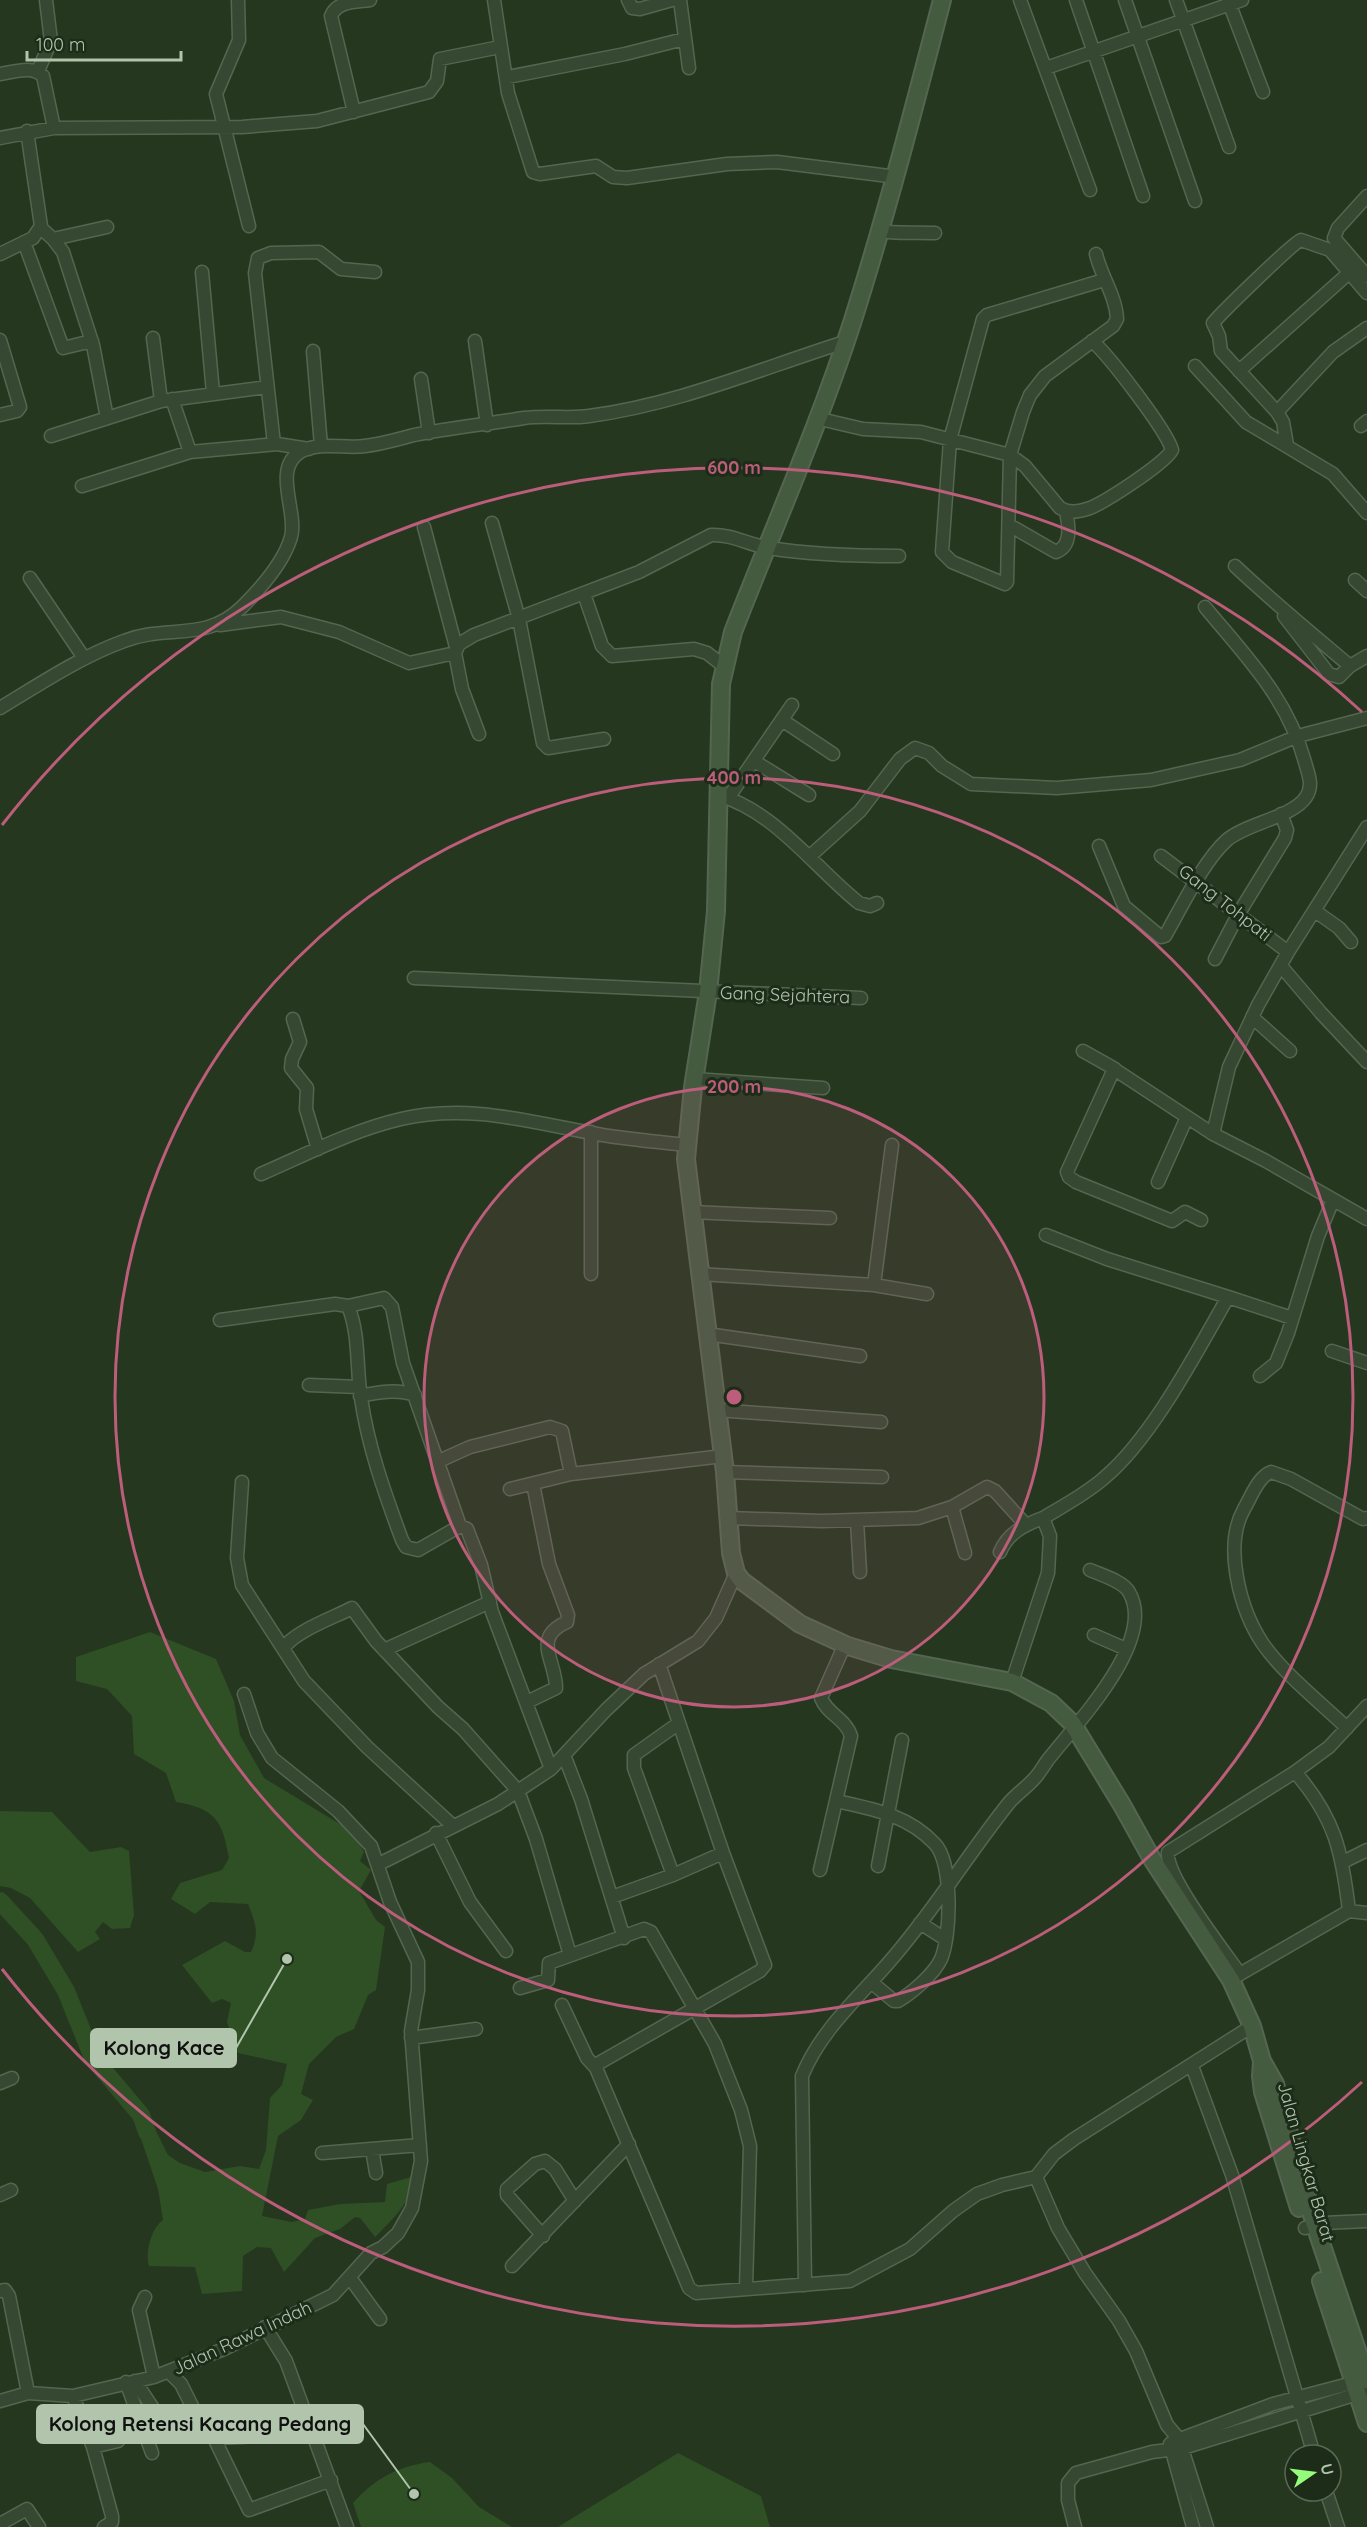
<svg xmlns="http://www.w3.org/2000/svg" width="1367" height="2527" font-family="Quicksand,sans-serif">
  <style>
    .water { fill: #2f4f25 }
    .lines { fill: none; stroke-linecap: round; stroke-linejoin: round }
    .river { stroke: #2f4f25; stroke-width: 18 }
    .street-casing { stroke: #546650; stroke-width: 15 }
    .secondary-casing { stroke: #546650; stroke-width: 20 }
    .street { stroke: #374832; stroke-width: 12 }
    .secondary { stroke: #455b40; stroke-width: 16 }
    .ring { fill: none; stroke: #bb5d7b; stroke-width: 3 }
    .labels { text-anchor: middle; stroke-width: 6; stroke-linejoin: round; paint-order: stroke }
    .street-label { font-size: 18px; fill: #b1c5ac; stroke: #1c2c18 }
    .centre { fill: #bb5d7b; stroke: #1c2c18; stroke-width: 3 }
    .ring-label { font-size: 18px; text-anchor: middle; font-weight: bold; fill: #bb5d7b; stroke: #1c2c18; stroke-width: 6; stroke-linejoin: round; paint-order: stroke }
    .leader { fill: none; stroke: #b1c5ac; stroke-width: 2 }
    .callout-dot { fill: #b1c5ac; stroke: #1c2c18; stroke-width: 2 }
    .callout { fill: #b1c5ac; stroke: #b1c5ac; stroke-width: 2 }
    .callout-label { font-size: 20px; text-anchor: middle; font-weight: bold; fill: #111 }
  </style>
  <rect width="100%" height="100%" fill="#25371f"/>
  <!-- water -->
  <path class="water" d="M150 1632 216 1659 234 1701 240 1735 264 1778 353 1832 364 1852 360 1861 371 1870 359 1891 376 1920 385 1927 376 1990 368 1995 354 2029 336 2037 309 2064 301 2094 313 2100 301 2120 278 2136 262 2216 292 2222 305 2219 308 2210 340 2204 385 2202 387 2184 411 2177 416 2180C408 2205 393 2219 375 2237L360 2218 355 2217 340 2229 315 2238 284 2272 271 2248 257 2247 243 2256 242 2291 202 2294 195 2267 149 2266C145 2252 151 2228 163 2220L158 2189 133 2115 142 2103 168 2155 180 2163 205 2172 240 2166 259 2169 266 2150 270 2098 282 2085 287 2064 238 2053 227 2022 231 2003 222 1999 212 2003 182 1965 225 1941 245 1952H251C260 1933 255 1922 248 1904L210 1902 195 1914 171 1899 180 1883 222 1870 229 1858C222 1820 216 1809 176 1802L166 1773 134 1754 132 1716 107 1689 76 1681V1657Z
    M0 1811 52 1812 90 1852 121 1847 129 1851 134 1915 130 1928 112 1929 103 1922 95 1932 100 1939 78 1952 30 1898 11 1888 0 1886Z
    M678 2453 761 2496 770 2527H558Z
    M430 2462 452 2478 479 2507 512 2527H361L353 2503C374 2479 398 2466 430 2462Z"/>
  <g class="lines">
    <!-- river -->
    <path class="river" d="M0 1901 35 1939 66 1991 93 2058 141 2115 147 2132"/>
    <defs>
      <path id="street" d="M238 0 239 40 216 94 249 226
        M494 0 508 93 533 172 540 174 596 166 613 177 627 178 727 164 777 162 897 177
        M628 0 632 8 640 9 672 0
        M680 0 689 68
        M1020 0 1090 190
        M1076 0 1143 196
        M1125 0 1195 201
        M1176 0 1229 147
        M1228 0 1263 92
        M1046 68 1242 0
        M38 71 51 41 46 0
        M0 74C14 72 32 65 43 76L54 128
        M508 77 625 54 684 39
        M354 112 331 16C337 1 355 2 370 0
        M0 138 54 128 242 127 317 121 429 92 437 81 440 59 500 47
        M1367 196 1338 228 1334 238 1367 276
        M41 228 53 239 63 252 93 345 107 418
        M878 231C899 234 915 232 935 233
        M53 239 107 227
        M24 242 63 348 92 341
        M0 254 33 238 41 226 27 131
        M1096 254C1101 276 1116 296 1117 319L1113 326 1045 376 1030 395 1023 412 1010 455 1007 582 1005 584 952 562 942 552 950 440 983 319 987 315 1104 280
        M202 272 213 393
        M153 338 161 401
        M0 340 20 407 17 411 0 415
        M475 341 487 425
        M313 351 321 446
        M1195 366 1246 422 1333 474 1367 513
        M1239 371 1350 272
        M421 379 429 433
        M172 399 190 452
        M1277 412 1333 352 1367 328
        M816 418 863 429 921 432 1010 455 1025 466 1060 508C1069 513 1077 512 1087 509 1103 504 1164 464 1172 450 1167 431 1108 354 1092 341
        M1361 426 1367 421
        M51 436 161 401 267 387
        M274 444 255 273 258 258 271 253 319 252 341 269 375 272
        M1287 445 1283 422 1277 412 1221 351 1219 336 1213 323C1221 313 1294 242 1301 240L1330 250 1367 293
        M82 486 190 452 277 444 309 449
        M492 523 519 619 543 743 548 748 604 739
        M1009 525 1056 552C1072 546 1069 526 1066 512
        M424 527 456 647
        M1235 566C1272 601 1311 633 1350 666L1367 656
        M30 578 84 658
        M1355 580 1367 591
        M584 594 602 646 612 656 694 649 707 653 725 667
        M1284 616 1329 674 1339 677 1350 666
        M220 625 281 617 339 632 409 663 455 653 459 644 474 635 639 572 711 535C732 534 749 545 769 548 812 555 855 556 899 556
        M455 653 462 689 479 734
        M0 708C40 684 80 657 124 641 167 624 205 643 242 607 260 589 284 562 291 537 298 512 272 469 300 452 320 441 344 449 365 446 382 444 398 439 414 435 450 428 487 424 524 418 546 415 568 419 589 416 679 404 759 369 845 342
        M782 720 833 754
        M754 761 809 795
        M718 795C775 811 814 867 859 903L870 906 877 903
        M728 798 792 705
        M1367 827 1288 952 1258 1005 1229 1067 1213 1134 1266 1161 1367 1219
        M1099 846 1124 906 1161 937 1165 936C1181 908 1204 860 1227 840 1245 824 1293 817 1306 797 1314 785 1308 774 1305 762 1287 697 1247 658 1205 607
        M1161 856 1288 952
        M809 857 860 811 900 759 915 748 929 753 942 766 971 784 1057 788 1151 780 1240 760 1298 736 1367 718
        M1315 911 1339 928 1351 942
        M1215 959 1239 913 1285 838 1287 830 1281 814
        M1281 966 1321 1013 1367 1062
        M414 978 861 998
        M1252 1017 1290 1051
        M293 1019 300 1042 292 1059 291 1068 307 1088 306 1109 318 1149
        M1083 1051 1115 1069
        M694 1079 823 1088
        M591 1132V1274
        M261 1174C307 1154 353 1130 401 1119 473 1102 539 1125 609 1136 635 1140 661 1142 686 1145
        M1158 1182 1187 1117
        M691 1212 830 1218
        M1201 1220 1185 1212 1172 1221 1076 1182 1069 1177 1067 1172 1114 1069 1213 1134
        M1046 1235 1107 1259 1228 1297
        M699 1274 874 1285 927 1294
        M874 1285 892 1145
        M348 1306 384 1298 392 1307 403 1363 460 1526
        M220 1320 335 1304 348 1306C360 1335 356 1368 361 1398 368 1447 385 1494 402 1540L406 1547 418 1550 460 1526 467 1529 481 1565 492 1612 551 1769
        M707 1334 860 1356
        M1332 1351 1367 1363
        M1260 1376 1276 1363 1288 1333 1318 1236 1333 1200
        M309 1385 359 1387
        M360 1396C378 1392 397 1389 415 1395
        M717 1410 881 1422
        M439 1461 470 1447 550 1427 562 1431 571 1474
        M725 1472 882 1477
        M242 1482 237 1558 242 1585 304 1681 367 1747 452 1825
        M510 1489 571 1474 723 1456
        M952 1507 965 1553
        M728 1518 822 1521 918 1518 952 1507 987 1487 995 1491 1026 1525
        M857 1521 860 1572
        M1000 1552C1008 1533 1024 1525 1043 1518
        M1094 1635 1126 1649
        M284 1648C293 1632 335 1617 352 1608L376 1641 438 1707 463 1729 518 1791 536 1839 570 1955
        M384 1650 490 1602
        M1012 1682 1048 1573 1050 1536 1043 1518C1063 1506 1086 1494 1104 1478 1152 1438 1196 1353 1228 1297L1292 1318
        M527 1702 556 1688C556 1660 531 1638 567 1622L568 1615 549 1564 533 1484
        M679 1723 634 1755V1768L673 1875 723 1853
        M1347 1728C1320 1702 1284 1674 1263 1644 1240 1610 1223 1546 1244 1509 1251 1497 1258 1477 1271 1472L1291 1479 1363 1519 1367 1518
        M564 1755 581 1799 624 1938
        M1295 1772C1335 1818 1342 1851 1349 1911
        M836 1801C873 1809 908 1815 935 1844 953 1863 951 1936 941 1959 934 1974 912 1993 898 2001H894L871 1982
        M436 1833 470 1902 506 1951
        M1343 1862 1367 1850
        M379 1864 498 1804 551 1769 606 1710 644 1674 698 1641 716 1618 736 1573
        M878 1866 902 1740
        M820 1870 851 1736C846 1719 827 1714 821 1698L845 1644
        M612 1897 673 1875
        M920 1923 945 1939
        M1240 1974C1224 1951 1165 1876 1168 1852L1295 1772 1329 1747 1367 1706
        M1233 1978 1349 1911 1367 1913
        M520 1988 548 1980 549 1963 644 1929 651 1932 715 2044 741 2110 750 2146 746 2288
        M562 2005 587 2058 596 2068 682 2271 689 2288 696 2293 850 2281 910 2249 953 2211 977 2194 1002 2185 1036 2177 1054 2154 1074 2139 1252 2026
        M411 2038 476 2029
        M1192 2066 1232 2175 1314 2455
        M596 2068 599 2063 760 1971 765 1965 723 1853 659 1664
        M0 2083 12 2078
        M372 2149 376 2173
        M322 2153 420 2145
        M1036 2177 1058 2228 1085 2273 1119 2321 1136 2351 1167 2425 1179 2439 1207 2527
        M0 2195 11 2190
        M1305 2228 1324 2223 1367 2221
        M543 2236 507 2195V2189L535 2164 545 2161 555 2169 575 2201
        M512 2266 629 2144
        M350 2278 380 2319
        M805 2285 802 2076C822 2027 863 1994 896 1954 936 1907 969 1853 1008 1804 1015 1795 1026 1788 1034 1779 1039 1774 1043 1767 1047 1761 1074 1726 1158 1641 1129 1592 1123 1581 1101 1575 1090 1570
        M0 2291 5 2290 9 2296 28 2393
        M145 2297 139 2310 154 2377
        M265 2327 286 2361 347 2527
        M169 2372 181 2384 193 2408 214 2438 249 2510 331 2480
        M135 2381 162 2422
        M126 2382 152 2453
        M73 2396 93 2447 112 2516V2522L104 2527
        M0 2401 28 2393 73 2396 154 2377 224 2349 333 2295 371 2253 383 2247 398 2233 412 2208 421 2161 411 2031 418 1990V1962L390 1902 371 1846 338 1811 272 1758 257 1733 244 1694
        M214 2438 265 2436
        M1172 2442 1273 2404 1360 2381
        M1170 2444 1193 2527
        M93 2447 118 2441
        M1326 2491 1338 2527
        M0 2524 27 2509 39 2527
        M1075 2527 1068 2500V2483L1076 2473 1152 2452 1183 2448 1367 2391"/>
      <path id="secondary" d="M942 0C914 108 886 216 852 323 818 428 773 529 733 632L721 684 716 911 708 992 693 1087 686 1159 725 1472 731 1553 736 1573 742 1581 800 1624 848 1646 891 1659 1012 1682 1051 1703 1072 1723 1122 1805 1152 1859 1231 1980 1252 2026 1262 2061 1275 2084 1315 2225 1367 2380
        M1262 2062 1261 2076 1263 2092 1299 2208
        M1321 2281 1367 2423"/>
    </defs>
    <!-- street casing -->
    <use href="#street" class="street-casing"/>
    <!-- secondary casing -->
    <use href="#secondary" class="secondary-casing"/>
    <!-- street -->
    <use href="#street" class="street"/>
    <!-- secondary -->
    <use href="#secondary" class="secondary"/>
  </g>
  <!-- distance rings -->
  <circle cx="734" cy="1397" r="310" fill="#bb5d7b" fill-opacity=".12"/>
  <g class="ring">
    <circle cx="734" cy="1397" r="310"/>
    <circle cx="734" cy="1397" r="619"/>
    <path d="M1362 2082A929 929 0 0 1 2 1969M2 825A929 929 0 0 1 1362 712"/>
  </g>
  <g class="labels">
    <!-- street labels -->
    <g class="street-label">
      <text transform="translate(1225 903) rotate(38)" y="6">Gang Tohpati</text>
      <text transform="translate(785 995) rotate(2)" y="6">Gang Sejahtera</text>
      <text transform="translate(1306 2162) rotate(74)" y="6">Jalan Lingkar Barat</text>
      <text transform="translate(242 2338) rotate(-25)" y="6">Jalan Rawa Indah</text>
    </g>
  </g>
  <circle cx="734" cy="1397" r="9" class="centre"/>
  <g class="ring-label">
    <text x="734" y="474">600 m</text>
    <text x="734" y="784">400 m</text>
    <text x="734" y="1093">200 m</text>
  </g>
  <!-- callouts -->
  <path class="leader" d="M287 1959L236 2048M414 2494L363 2424"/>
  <g class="callout-dot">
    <circle cx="287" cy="1959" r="6"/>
    <circle cx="414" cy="2494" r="6"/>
  </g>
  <g class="callout">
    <rect x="91" y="2029" width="145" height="38" rx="6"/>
    <rect x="37" y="2405" width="326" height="38" rx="6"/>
  </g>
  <g class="callout-label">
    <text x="164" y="2055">Kolong Kace</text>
    <text x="200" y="2431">Kolong Retensi Kacang Pedang</text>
  </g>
  <!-- north arrow -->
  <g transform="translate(1313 2473) rotate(76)"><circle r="28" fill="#1c2c18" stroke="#586953" stroke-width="1.5"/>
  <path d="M0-4.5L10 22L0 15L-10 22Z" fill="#94fc7a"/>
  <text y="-9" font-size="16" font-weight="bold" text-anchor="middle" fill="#b1c5ac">U</text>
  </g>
  <!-- scale -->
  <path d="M27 51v9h154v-9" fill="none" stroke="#b1c5ac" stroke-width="3"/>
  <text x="36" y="51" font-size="18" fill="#b1c5ac" stroke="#1c2c18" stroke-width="4.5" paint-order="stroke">100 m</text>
</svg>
